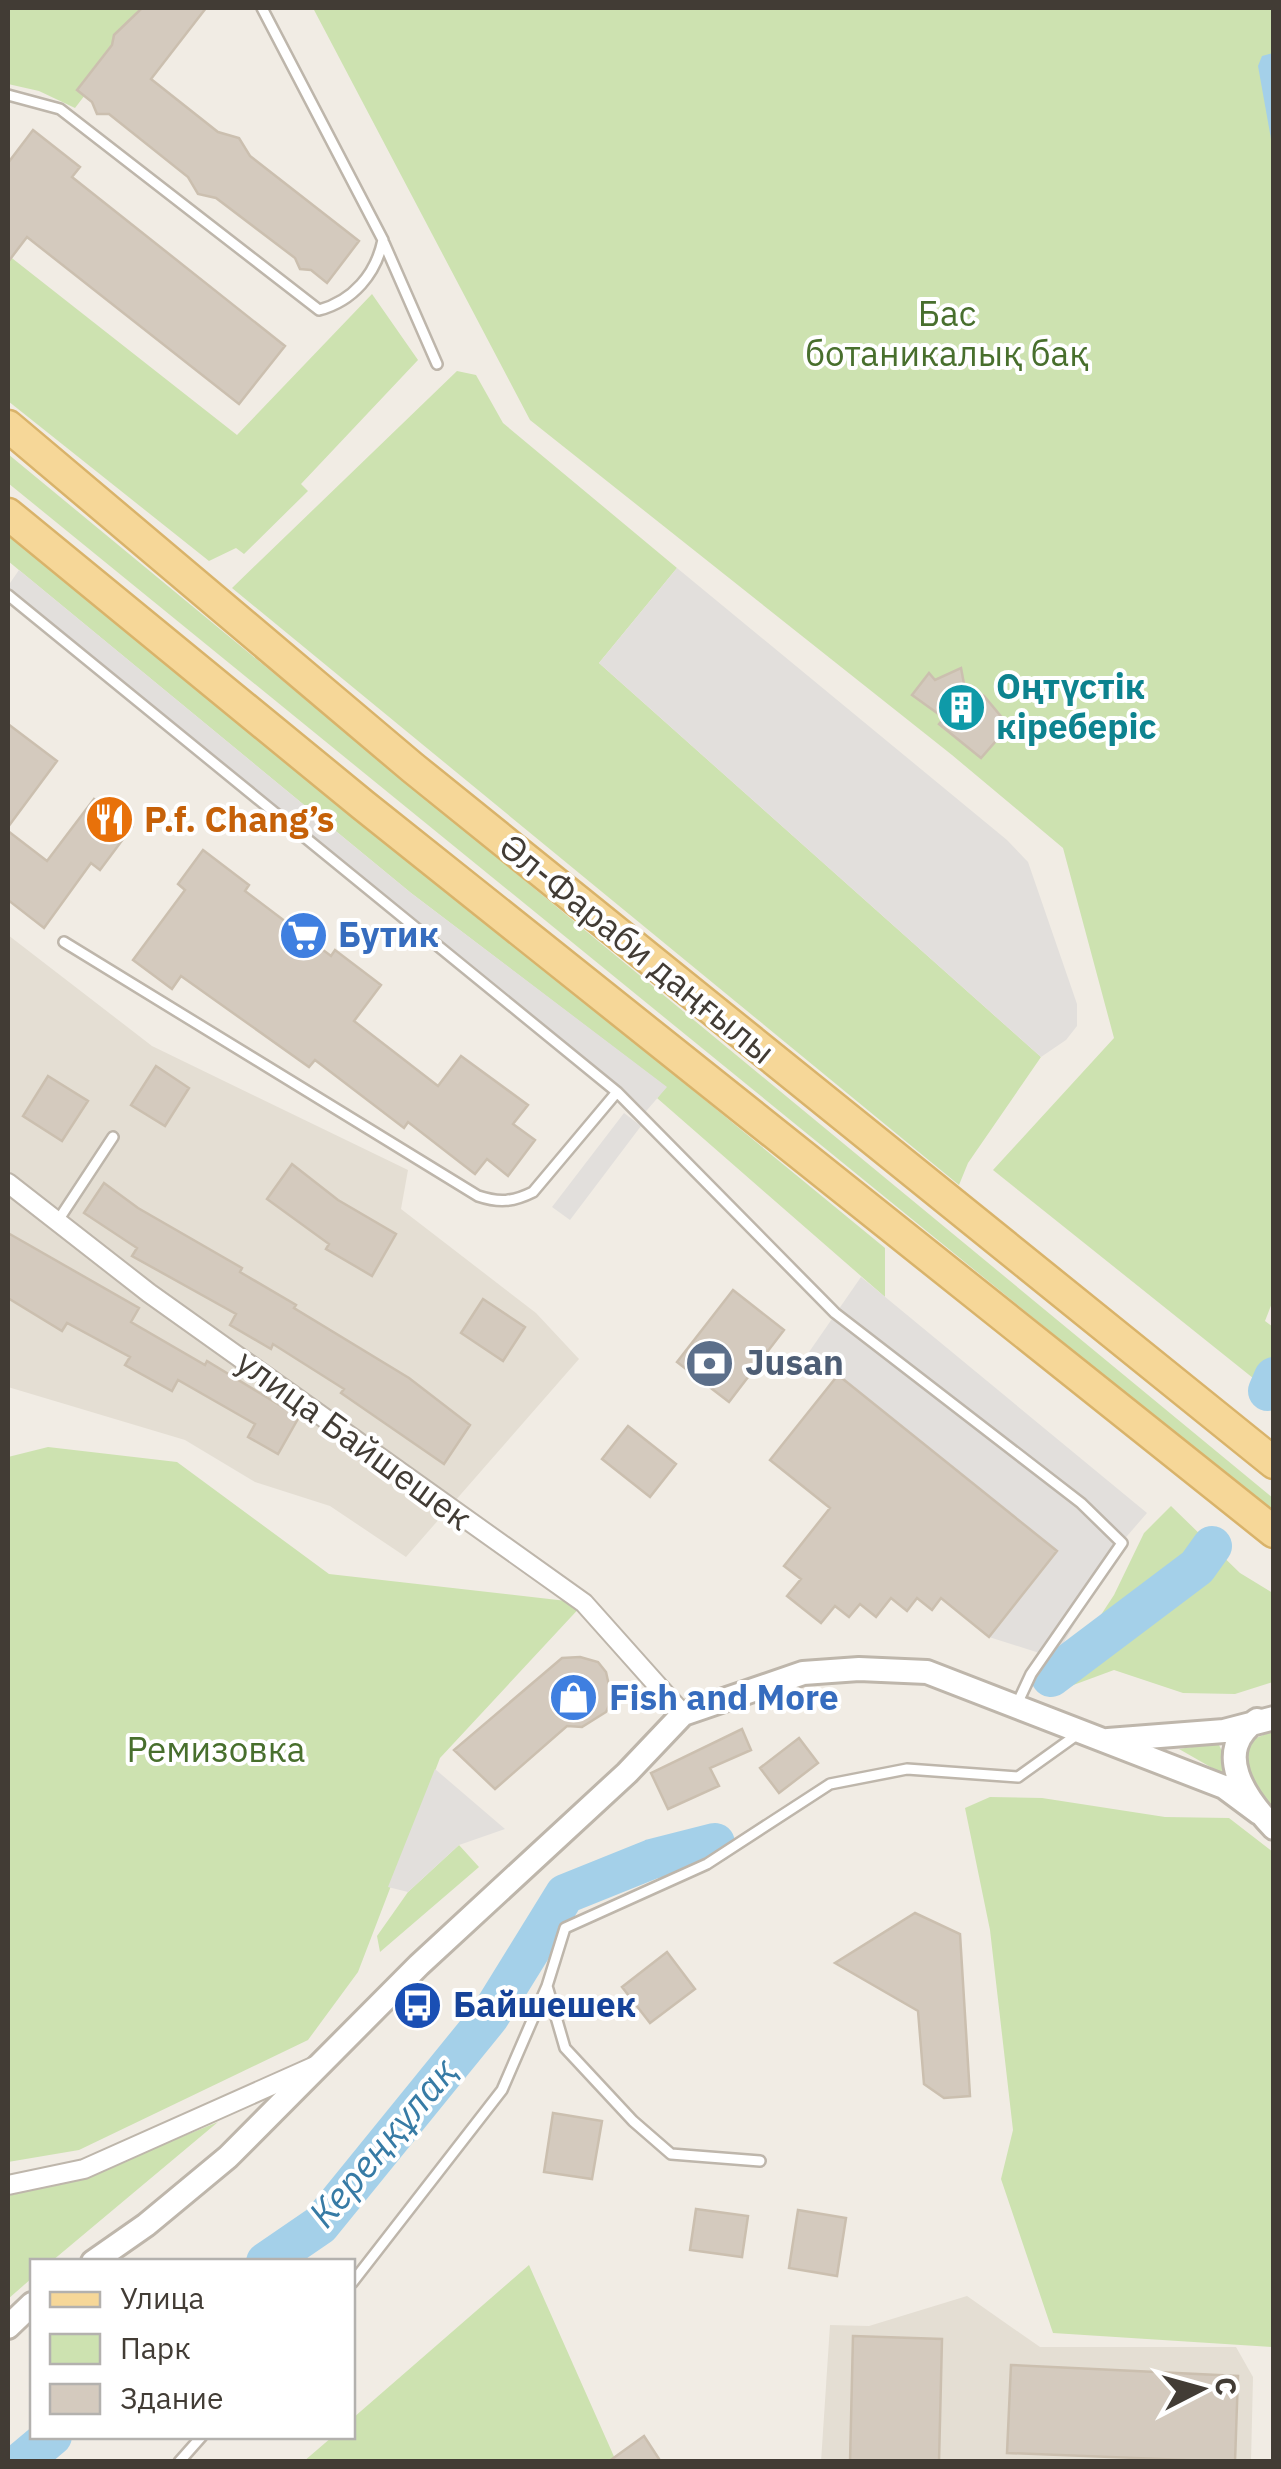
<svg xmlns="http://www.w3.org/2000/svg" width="1281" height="2469" font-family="'IBM Plex Sans',sans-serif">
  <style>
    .residential { fill: #e4ded3 }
    .green { fill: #cde2b0 }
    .parking { fill: #e2dfdc }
    .water { fill: #a4d0e9 }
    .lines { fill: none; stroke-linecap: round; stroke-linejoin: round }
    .river { stroke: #a4d0e9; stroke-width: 40 }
    .building { fill: #d4cabe; stroke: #cbbfaf; stroke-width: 2.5 }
    .service-casing { stroke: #beb6ab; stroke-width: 14 }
    .minor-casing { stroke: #beb6ab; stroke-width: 22 }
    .tertiary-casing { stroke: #beb6ab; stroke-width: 28 }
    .primary-casing { stroke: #d9b36a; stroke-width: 35 }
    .service { stroke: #fff; stroke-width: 9 }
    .minor { stroke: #fff; stroke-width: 18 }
    .tertiary { stroke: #fff; stroke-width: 22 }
    .primary { stroke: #f6d798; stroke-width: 30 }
    .labels { text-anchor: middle; stroke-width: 8; stroke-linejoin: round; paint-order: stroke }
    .park-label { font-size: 35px; fill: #486f2d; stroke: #fff }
    .culture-label { font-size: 35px; font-weight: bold; fill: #0d838f; stroke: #fff; text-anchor: start }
    .food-label { font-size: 35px; font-weight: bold; fill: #c56008; stroke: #fff; text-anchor: start }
    .shop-label { font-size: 35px; font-weight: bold; fill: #366cbe; stroke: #fff; text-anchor: start }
    .street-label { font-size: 35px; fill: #423c35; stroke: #fff }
    .service-label { font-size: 35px; font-weight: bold; fill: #4e5e75; stroke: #fff; text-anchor: start }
    .transit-label { font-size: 35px; font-weight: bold; fill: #164399; stroke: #fff; text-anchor: start }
    .water-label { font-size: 38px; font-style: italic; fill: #377ba5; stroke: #fff }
  </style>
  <rect width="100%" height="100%" fill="#f1ece4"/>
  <!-- residential -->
  <path class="residential" d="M8 935 152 1046 408 1170 401 1209 536 1313 579 1359 406 1557 330 1506 255 1482 185 1440 8 1387Z
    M967 2296 1040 2347H1236L1253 2377 1251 2461 821 2462 830 2325 869 2326Z"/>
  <!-- green -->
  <path class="green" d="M8 8H152L75 108 39 91 8 84Z
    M313 8H1273L1274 1298 1265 1321 1273 1327V1394L993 1170 1114 1038 1063 848 952 755 530 420Z
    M8 255 237 435 372 294 418 360 301 484 308 491 244 554 236 548 209 561 8 401Z
    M457 371 476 375 503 423 677 568 599 663 1041 1057 968 1163 959 1185 232 588Z
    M8 454 1273 1498V1513L8 483Z
    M8 527 885 1248V1297L657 1098 666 1087 411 893 8 561Z
    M48 1447 177 1462 329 1574 584 1603 440 1758 358 1972 308 2040 79 2150 8 2162V1457Z
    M1171 1506 1240 1573 1273 1593V1682L1235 1694 1183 1693 1114 1670 1049 1694 1114 1595 1144 1533Z
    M1273 1731V1828L1240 1783 1251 1740Z
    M1218 1743 1226 1759 1228 1777 1179 1749Z
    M990 1797 1042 1798 1165 1817 1229 1818 1273 1852V2347L1053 2333 1001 2179 1013 2130 990 1930 965 1808Z
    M459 1845 479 1867 380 1952 377 1936 408 1892Z
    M218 2122 52 2261 32 2262V2278L8 2299V2196L86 2176Z
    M529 2265 616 2461 303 2462 332 2437 352 2436 353 2418Z"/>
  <!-- parking -->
  <path class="parking" d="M677 568 1007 840 1028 862 1077 1004V1026L1066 1040 1041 1057 599 663Z
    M19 570 411 893 667 1087 641 1117 8 595V586Z
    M624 1113 641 1126 570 1220 552 1207Z
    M861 1277 1147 1513 1121 1543 1055 1658 989 1637 1057 1551 807 1355Z
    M435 1769 505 1829 459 1845 408 1892 388 1887Z"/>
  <!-- water -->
  <path class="water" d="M1273 53H1274L1273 150 1258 66 1262 56Z"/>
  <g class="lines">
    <!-- river -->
    <path class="river" d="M1268 1391 1274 1377
      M1051 1677 1197 1567 1212 1546
      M266 2262 320 2225 489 2017 565 1894 652 1859 715 1843
      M21 2462 52 2436"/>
  </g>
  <!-- building -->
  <path class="building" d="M142 8H206L151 79 218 132 239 138 250 156 359 241 327 283 311 270 300 269 295 258 216 198 198 194 188 177 109 114H97L92 102 77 90 112 45 114 35Z
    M33 130 80 167 72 177 285 346 239 404 27 237 8 262V163Z
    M961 668 964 684 984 696 1009 726 981 758 939 724 944 718 912 695 929 673 935 680Z
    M8 724 57 761 8 827Z
    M94 799 132 827 100 870 91 863 44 928 8 900V831L47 861Z
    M203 850 249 885 245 891 331 956 335 950 381 985 354 1021 438 1086 461 1056 528 1105 513 1124 535 1140 508 1176 487 1159 475 1174 408 1122 404 1128 315 1060 309 1067 181 976 172 989 133 960 185 890 178 884Z
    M156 1066 189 1088 165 1126 131 1105Z
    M48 1076 88 1101 62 1141 23 1116Z
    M292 1164 338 1200 396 1234 372 1276 326 1249 329 1244 267 1199Z
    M104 1183 138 1208 242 1268 240 1272 296 1305 294 1308 409 1378 470 1425 444 1464 341 1393 344 1389 273 1344 271 1349 230 1325 236 1314 132 1256 137 1248 84 1213Z
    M8 1233 139 1308 131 1322 205 1365 207 1361 299 1417 278 1454 248 1437 255 1424 178 1380 172 1391 125 1365 130 1357 67 1323 62 1331 8 1298Z
    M733 1290 784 1330 729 1402 677 1362Z
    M483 1299 525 1327 503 1361 461 1333Z
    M838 1375 1057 1551 989 1637 941 1598 932 1610 917 1598 907 1611 891 1598 876 1617 860 1604 849 1617 835 1606 821 1623 787 1596 801 1579 784 1566 830 1508 770 1460Z
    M628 1426 676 1464 650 1497 602 1459Z
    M580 1657 598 1662 606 1672 612 1699 606 1712 582 1727 567 1726 495 1789 454 1750 562 1658Z
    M742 1729 751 1750 710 1768 719 1786 668 1809 651 1773Z
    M799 1738 818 1763 779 1793 760 1768Z
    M915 1913 960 1934 970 2096 944 2098 924 2084 918 2011 835 1963Z
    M667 1952 695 1989 650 2023 622 1987Z
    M553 2113 602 2121 592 2179 544 2172Z
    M696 2209 748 2216 742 2257 690 2250Z
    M798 2210 846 2218 837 2276 789 2268Z
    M853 2336 942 2339 939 2462H850Z
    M1011 2365 1238 2376 1235 2462 1007 2453Z
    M644 2436 661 2462H608Z"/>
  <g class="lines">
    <defs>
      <path id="service" d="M8 95 60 109 319 310C353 301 376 274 383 240L262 8
        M384 243 437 364
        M8 595 617 1092 835 1313 1081 1503 1122 1543 1031 1674 1017 1704
        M64 942 478 1196C499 1203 513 1202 533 1192L617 1092
        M57 1222 113 1137
        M760 2161 671 2154 633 2121 565 2048 547 1986 565 1928 707 1864 830 1784 907 1769 1018 1777 1078 1734
        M352 2283 502 2090 547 1986
        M179 2462 202 2436"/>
      <path id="minor" d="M8 1183 149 1293 584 1603 683 1714
        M8 2185 84 2169 315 2066"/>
      <path id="tertiary" d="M1257 1720C1211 1751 1246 1799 1274 1828
        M1108 1740 1224 1731 1274 1718
        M93 2262 146 2225 228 2157 419 1965 627 1773 683 1714 803 1673 859 1669 927 1672 1224 1787 1259 1813
        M8 2327 32 2304"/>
      <path id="primary" d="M8 426 413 768 1274 1463
        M8 514 363 805 1274 1532"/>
    </defs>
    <!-- service casing -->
    <use href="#service" class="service-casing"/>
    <!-- minor casing -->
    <use href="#minor" class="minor-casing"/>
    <!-- tertiary casing -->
    <use href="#tertiary" class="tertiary-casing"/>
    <!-- primary casing -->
    <use href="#primary" class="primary-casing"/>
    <!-- service -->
    <use href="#service" class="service"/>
    <!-- minor -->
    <use href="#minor" class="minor"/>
    <!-- tertiary -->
    <use href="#tertiary" class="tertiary"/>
    <!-- primary -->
    <use href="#primary" class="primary"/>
  </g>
  <!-- icons -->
  <defs>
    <symbol id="building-disc" viewBox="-11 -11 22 22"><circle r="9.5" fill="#0f9aa8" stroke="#fff"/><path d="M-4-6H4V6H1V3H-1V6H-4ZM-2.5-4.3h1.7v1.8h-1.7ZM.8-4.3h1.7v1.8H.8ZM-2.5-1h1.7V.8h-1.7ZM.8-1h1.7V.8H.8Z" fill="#fff"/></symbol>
    <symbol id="restaurant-disc" viewBox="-11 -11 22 22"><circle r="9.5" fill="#e8710a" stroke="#fff"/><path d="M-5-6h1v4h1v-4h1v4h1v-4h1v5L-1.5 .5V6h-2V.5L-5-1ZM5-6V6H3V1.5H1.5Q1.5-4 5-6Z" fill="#fff"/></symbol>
    <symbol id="supermarket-disc" viewBox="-11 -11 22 22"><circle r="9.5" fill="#3f7fe0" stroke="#fff"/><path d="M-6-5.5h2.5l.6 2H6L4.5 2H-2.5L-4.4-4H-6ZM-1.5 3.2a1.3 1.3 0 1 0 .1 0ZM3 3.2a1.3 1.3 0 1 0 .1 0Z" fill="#fff"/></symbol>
    <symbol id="bank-disc" viewBox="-11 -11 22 22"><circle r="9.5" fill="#5c6f8a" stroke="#fff"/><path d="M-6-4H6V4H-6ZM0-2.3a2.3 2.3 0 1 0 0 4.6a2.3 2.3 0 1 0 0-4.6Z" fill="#fff"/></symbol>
    <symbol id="shop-disc" viewBox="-11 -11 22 22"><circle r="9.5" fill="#3f7fe0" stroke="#fff"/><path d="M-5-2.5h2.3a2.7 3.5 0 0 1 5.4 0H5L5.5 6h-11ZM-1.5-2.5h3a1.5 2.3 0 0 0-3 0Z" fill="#fff"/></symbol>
    <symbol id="bus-disc" viewBox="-11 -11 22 22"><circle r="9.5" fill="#1a4fb4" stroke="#fff"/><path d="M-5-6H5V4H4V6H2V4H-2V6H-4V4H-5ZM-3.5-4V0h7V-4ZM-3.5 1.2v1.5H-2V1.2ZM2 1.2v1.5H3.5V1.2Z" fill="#fff"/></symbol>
  </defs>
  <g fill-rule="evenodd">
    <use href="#building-disc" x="934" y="680" width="55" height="55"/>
    <use href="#restaurant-disc" x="82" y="792" width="55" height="55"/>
    <use href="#supermarket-disc" x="276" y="908" width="55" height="55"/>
    <use href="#bank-disc" x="682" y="1336" width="55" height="55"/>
    <use href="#shop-disc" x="546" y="1670" width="55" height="55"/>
    <use href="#bus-disc" x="390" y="1978" width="55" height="55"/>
  </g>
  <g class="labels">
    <!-- park labels -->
    <g class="park-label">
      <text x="947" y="326">Бас<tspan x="947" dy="40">ботаникалық бақ</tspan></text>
      <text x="216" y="1762">Ремизовка</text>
    </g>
    <!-- culture labels -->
    <g class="culture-label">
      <text x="996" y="699">Оңтүстік<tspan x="996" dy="40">кіреберіс</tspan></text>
    </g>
    <!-- food labels -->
    <g class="food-label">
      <text x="144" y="832">P.f. Chang’s</text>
    </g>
    <!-- shop labels -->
    <g class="shop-label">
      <text x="338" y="947">Бутик</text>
      <text x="609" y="1710">Fish and More</text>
    </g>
    <!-- street labels -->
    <g class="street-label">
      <text transform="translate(637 949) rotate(39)" y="12">Әл-Фараби даңғылы</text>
      <text transform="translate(354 1440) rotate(36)" y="12">улица Байшешек</text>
    </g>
    <!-- service labels -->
    <g class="service-label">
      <text x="745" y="1375">Jusan</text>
    </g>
    <!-- transit labels -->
    <g class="transit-label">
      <text x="453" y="2017">Байшешек</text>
    </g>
    <!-- water labels -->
    <g class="water-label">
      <text transform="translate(383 2143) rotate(-50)" y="13">Кереңқұлақ</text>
    </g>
  </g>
  <!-- border -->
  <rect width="1281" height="2469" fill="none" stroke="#423c35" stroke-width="20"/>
  <!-- legend -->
  <rect x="30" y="2259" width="325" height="180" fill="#ffffff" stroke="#b3b1ae" stroke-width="2.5"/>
  <rect x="50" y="2292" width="50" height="15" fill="#f6d798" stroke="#b3b1ae" stroke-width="2.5"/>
  <text x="120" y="2309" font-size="30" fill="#423c35">Улица</text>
  <rect x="50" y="2334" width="50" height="30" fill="#cde2b0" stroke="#b3b1ae" stroke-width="2.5"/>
  <text x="120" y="2359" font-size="30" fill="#423c35">Парк</text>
  <rect x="50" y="2384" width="50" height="30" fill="#d4cabe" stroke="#b3b1ae" stroke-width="2.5"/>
  <text x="120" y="2409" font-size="30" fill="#423c35">Здание</text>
  <!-- north arrow -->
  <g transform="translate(1201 2389) rotate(84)" stroke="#ffffff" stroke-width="8" paint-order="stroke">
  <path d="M0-8L18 38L0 25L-18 38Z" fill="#423c35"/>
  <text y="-15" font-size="28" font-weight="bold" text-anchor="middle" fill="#423c35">С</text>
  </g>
</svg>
